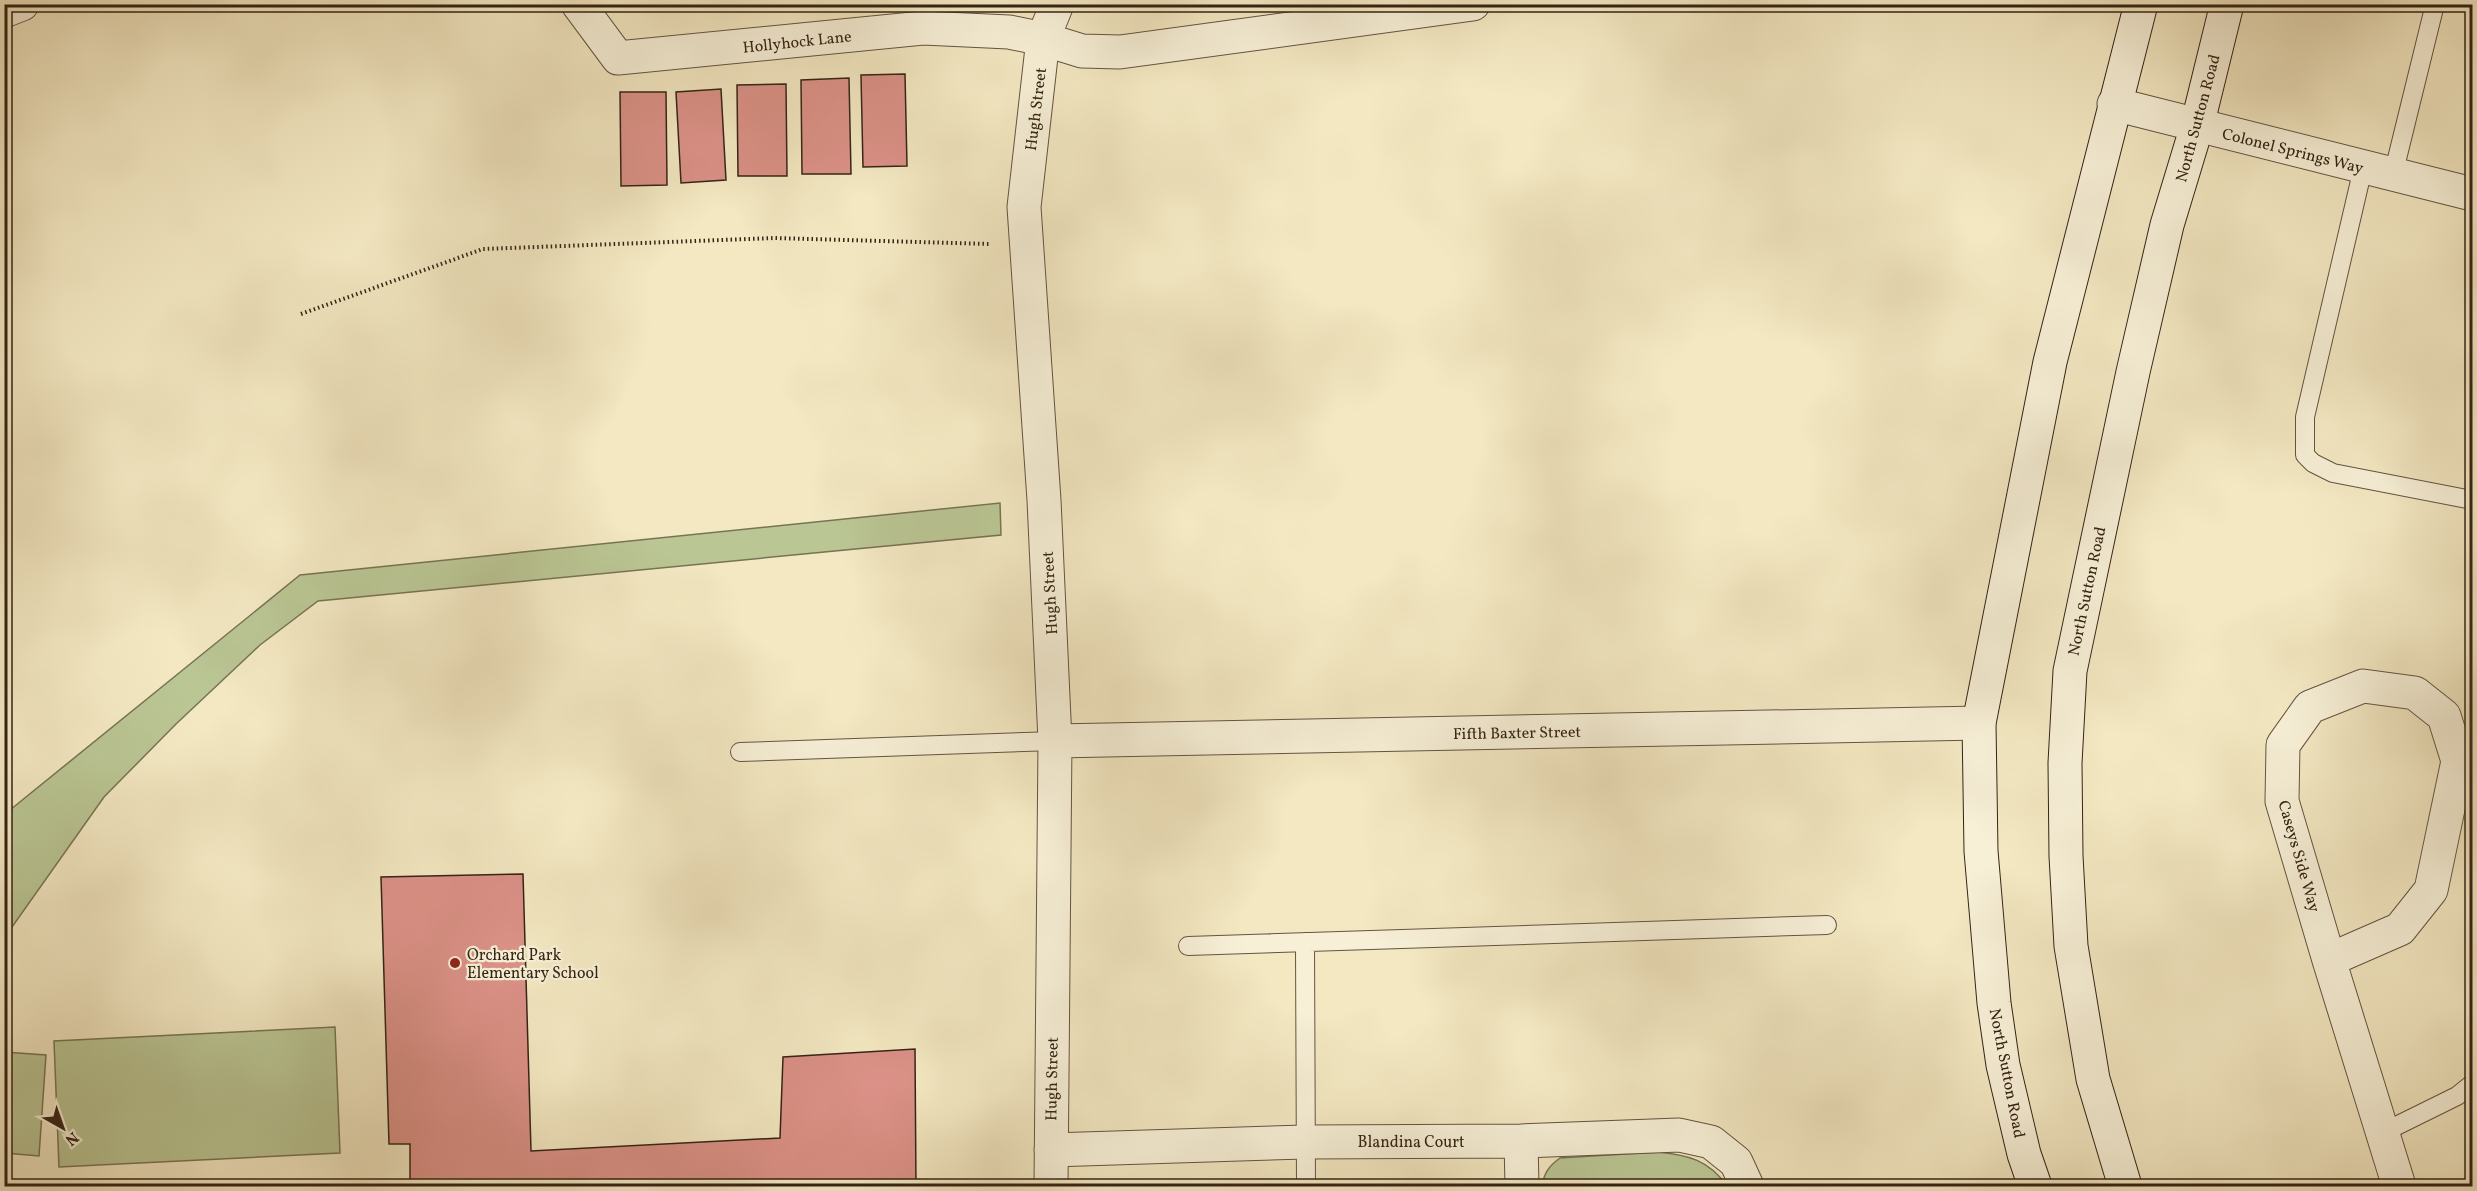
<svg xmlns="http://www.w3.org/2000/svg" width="2477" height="1191" font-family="Vollkorn,serif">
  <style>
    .green { fill: #bac694; stroke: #777454; stroke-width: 1.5 }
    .building { fill: #db9187; stroke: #342315; stroke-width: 1.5 }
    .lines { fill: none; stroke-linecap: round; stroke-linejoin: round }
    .service-casing { stroke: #645440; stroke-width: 20 }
    .minor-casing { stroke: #645440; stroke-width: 35 }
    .secondary-casing { stroke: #342315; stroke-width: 35 }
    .path { stroke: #342315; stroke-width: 4; stroke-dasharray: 1.5 3; stroke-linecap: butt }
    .service { stroke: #f7f0d7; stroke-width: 18 }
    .minor { stroke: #f7f0d7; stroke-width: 33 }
    .secondary { stroke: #f7f0d7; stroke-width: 33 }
    .poi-dot { fill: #8f2418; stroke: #f7f0d7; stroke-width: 2 }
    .labels { text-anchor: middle; stroke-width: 4.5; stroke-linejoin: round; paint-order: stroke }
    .street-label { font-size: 16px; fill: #342315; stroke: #f7f0d7 }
    .poi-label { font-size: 16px; fill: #342315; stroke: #f7f0d7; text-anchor: start }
  </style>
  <rect width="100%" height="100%" fill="#f3e8c2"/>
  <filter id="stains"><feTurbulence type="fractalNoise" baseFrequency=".00333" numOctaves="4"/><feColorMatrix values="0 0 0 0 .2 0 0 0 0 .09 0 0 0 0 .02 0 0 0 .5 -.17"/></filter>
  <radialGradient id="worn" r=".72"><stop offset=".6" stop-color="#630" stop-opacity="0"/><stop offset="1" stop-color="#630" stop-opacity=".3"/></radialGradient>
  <!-- green -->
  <path class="green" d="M1000 503 1001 535 318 601 260 645 176 724 104 797 5 937V814L300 575Z
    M335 1027 340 1153 59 1167 54 1041Z
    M4 1052 46 1055 39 1156 5 1153Z
    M1658 1152C1688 1155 1709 1160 1727 1186H1542C1544 1173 1549 1166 1560 1158Z"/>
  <!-- building -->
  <path class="building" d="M905 74 907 166 863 167 861 75Z
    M849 78 851 174H802L801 80Z
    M786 84 787 176H738L737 85Z
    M721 89 726 180 681 183 676 92Z
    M620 92H666L667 185 621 186Z
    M523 874 531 1151 780 1138 783 1057 915 1049 916 1186H410V1144H389L381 877Z"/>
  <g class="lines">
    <defs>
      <path id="service" d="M2363 168 2305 417V455L2313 463 2333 473 2472 500
        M2393 175 2435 4
        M740 752 1055 741
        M1305 942 1306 1186
        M1188 946 1827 925
        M2382 1133 2457 1096 2472 1084"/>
      <path id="minor" d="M578 4 618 58 923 28 1009 32 1043 39 1082 51 1120 52 1473 4
        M4 11 22 4
        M2114 104 2472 194
        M1055 741 1979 723
        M2329 960 2400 929 2431 890 2458 761 2444 716 2415 693 2363 686 2310 707 2283 745 2282 801 2329 960 2399 1186
        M1521 1141 1522 1186
        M1051 1150 1305 1142 1521 1141 1679 1135 1711 1142 1736 1162 1747 1186
        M1051 1186 1055 741 1044 500 1024 207 1043 39 1057 4"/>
      <path id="secondary" d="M2035 1186 2024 1154 2003 1065 1994 1003 1981 851 1979 723 2050 362 2141 4
        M2125 1186 2093 1079 2071 946 2066 856 2065 763 2070 671 2133 372 2167 225 2197 126 2227 4"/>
    </defs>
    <!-- service casing -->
    <use href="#service" class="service-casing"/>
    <!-- minor casing -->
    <use href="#minor" class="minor-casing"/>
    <!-- secondary casing -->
    <use href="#secondary" class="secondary-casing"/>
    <!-- path -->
    <path class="path" d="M301 314 483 249 775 238 990 244"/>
    <!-- service -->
    <use href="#service" class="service"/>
    <!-- minor -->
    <use href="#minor" class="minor"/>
    <!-- secondary -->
    <use href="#secondary" class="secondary"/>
  </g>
  <!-- markers -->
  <circle class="poi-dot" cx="455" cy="963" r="6"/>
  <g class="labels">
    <!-- street labels -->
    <g class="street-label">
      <text transform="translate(797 41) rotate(-6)" y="6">Hollyhock Lane</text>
      <text transform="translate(1035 109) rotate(-83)" y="6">Hugh Street</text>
      <text transform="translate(2197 118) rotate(-75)" y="6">North Sutton Road</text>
      <text transform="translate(2293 150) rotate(14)" y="6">Colonel Springs Way</text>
      <text transform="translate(2086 591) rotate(-78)" y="6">North Sutton Road</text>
      <text transform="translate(1049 593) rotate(-93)" y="6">Hugh Street</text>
      <text transform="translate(1517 732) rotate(-1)" y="6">Fifth Baxter Street</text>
      <text transform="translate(2300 856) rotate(74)" y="6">Caseys Side Way</text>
      <text transform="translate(2008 1073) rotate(79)" y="6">North Sutton Road</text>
      <text transform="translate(1051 1079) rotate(-89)" y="6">Hugh Street</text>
      <text x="1411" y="1147">Blandina Court</text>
    </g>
    <!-- poi labels -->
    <g class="poi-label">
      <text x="467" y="960">Orchard Park<tspan x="467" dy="18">Elementary School</tspan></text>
    </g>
  </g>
  <!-- margin -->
  <rect width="2477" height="1191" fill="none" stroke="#f3e8c2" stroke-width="24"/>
  <rect x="6" y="6" width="2465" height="1179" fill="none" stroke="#342315" stroke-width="3"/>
  <rect x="12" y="12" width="2453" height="1167" fill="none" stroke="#342315" stroke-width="1.5"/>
  <!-- north arrow -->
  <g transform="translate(63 1128) rotate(140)" stroke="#f7f0d7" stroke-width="4.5" paint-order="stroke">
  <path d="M0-4.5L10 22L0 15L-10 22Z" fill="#342315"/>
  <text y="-9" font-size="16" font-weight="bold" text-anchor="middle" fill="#342315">N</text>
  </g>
  <rect width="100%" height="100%" filter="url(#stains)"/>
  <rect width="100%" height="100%" fill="url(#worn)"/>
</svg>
